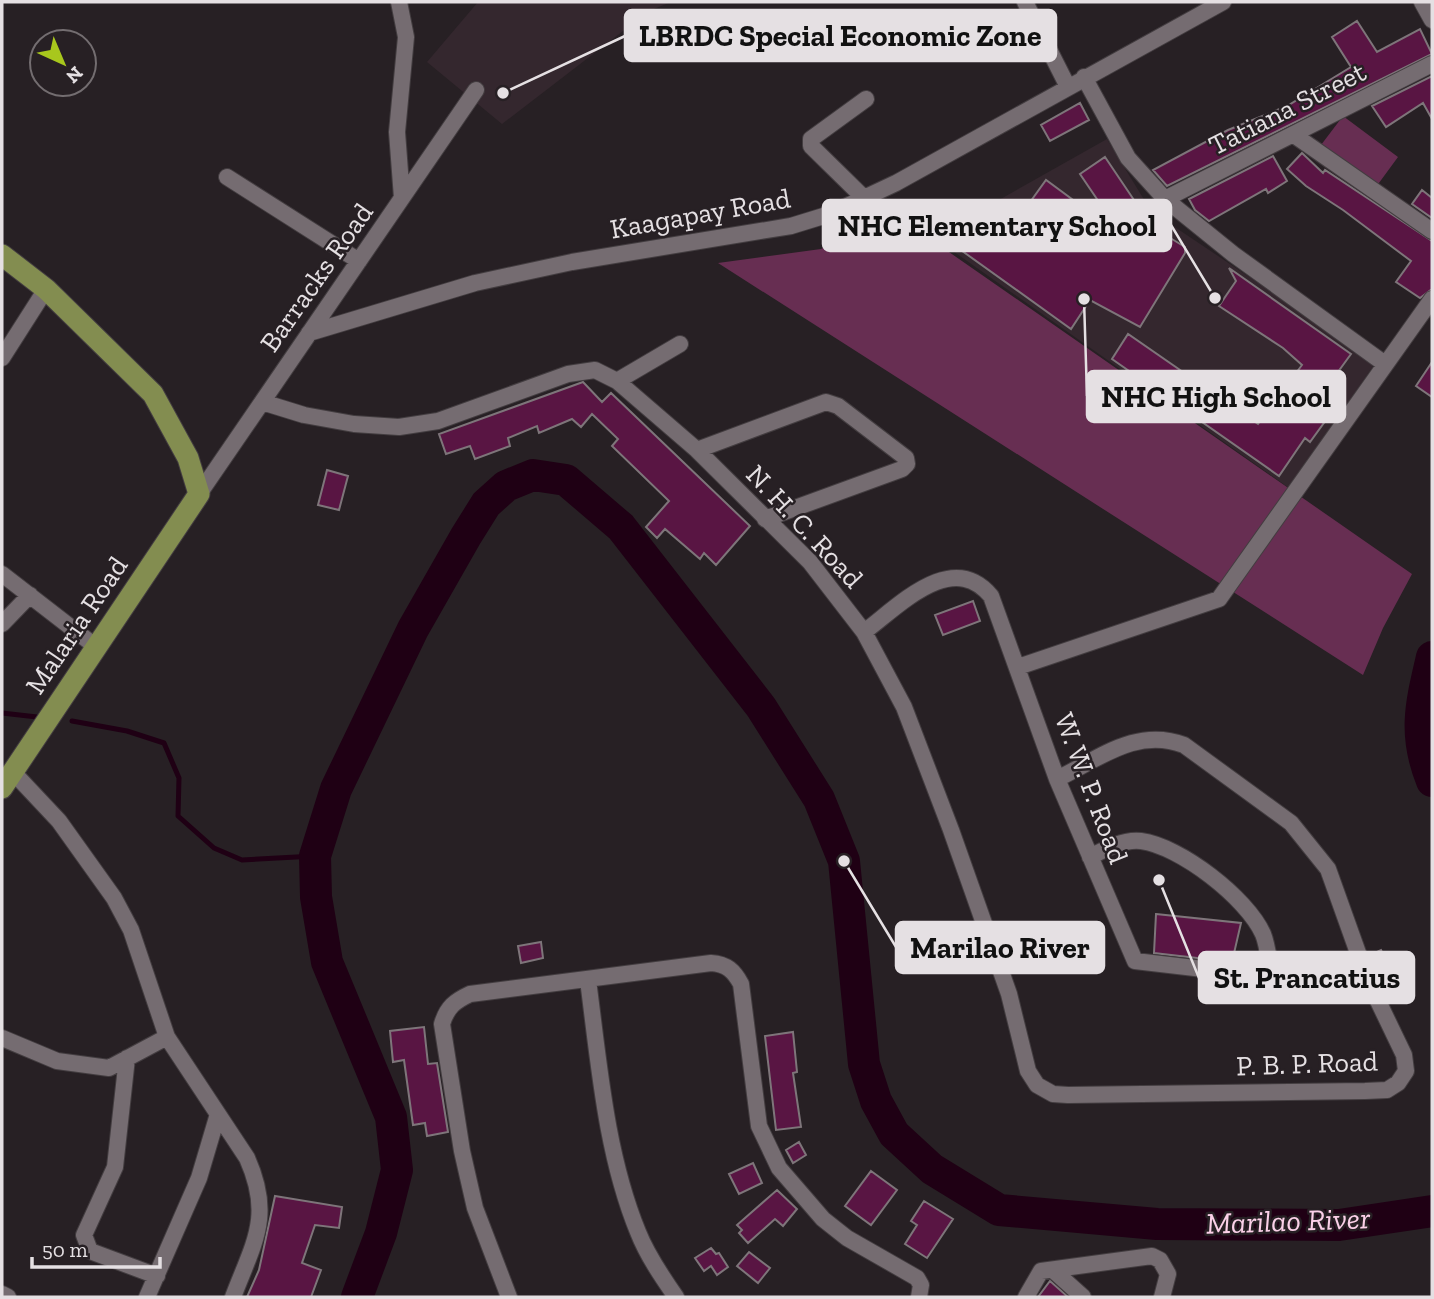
<svg xmlns="http://www.w3.org/2000/svg" width="1434" height="1299" font-family="'Zilla Slab',serif">
  <style>
    .built { fill: #34272e }
    .green { fill: #672e52 }
    .lines { fill: none; stroke-linecap: round; stroke-linejoin: round }
    .stream { stroke: #1f0014; stroke-width: 5 }
    .river { stroke: #1f0014; stroke-width: 32 }
    .building { fill: #591543; stroke: #7e757a; stroke-width: 2 }
    .minor-casing { stroke: #433d40; stroke-width: 18 }
    .major-casing { stroke: #433d40; stroke-width: 23 }
    .minor { stroke: #756c71; stroke-width: 16 }
    .major { stroke: #838d50; stroke-width: 21 }
    .labels { text-anchor: middle; stroke-width: 5; stroke-linejoin: round; paint-order: stroke }
    .street-label { font-size: 28px; fill: #e5e0e3; stroke: #272024 }
    .water-label { font-size: 30px; font-style: italic; fill: #fbd0e8; stroke: #272024 }
    .leader { fill: none; stroke: #e5e0e3; stroke-width: 2.5 }
    .callout-dot { fill: #e5e0e3; stroke: #272024; stroke-width: 2.5 }
    .callout { fill: #e5e0e3; stroke: #e5e0e3; stroke-width: 2.5 }
    .callout-label { font-size: 30px; text-anchor: middle; font-weight: bold; fill: #111 }
  </style>
  <rect width="100%" height="100%" fill="#272024"/>
  <!-- built -->
  <path class="built" d="M478 2H671L649 11 502 124 427 62Z
    M1107 139 1151 211 1376 362 1289 488 933 237Z"/>
  <!-- green -->
  <path class="green" d="M1343 116 1398 157 1376 187 1321 145Z
    M890 211 1412 574 1383 628 1363 675 718 263 821 249Z"/>
  <g class="lines">
    <!-- stream -->
    <path class="stream" d="M2 713 37 717
      M72 721 127 731 164 743 179 778 178 816 214 848 242 860 315 856"/>
    <!-- river -->
    <path class="river" d="M1432 657C1421 704 1413 734 1432 781
      M357 1297 381 1233 397 1170 391 1117 327 962 316 897 315 856 336 789 413 629 466 536 486 504 506 486 533 475 566 480 621 527 761 707 819 799 844 861 864 1064 876 1101 894 1134 932 1169 999 1210 1157 1224 1339 1225 1432 1211"/>
  </g>
  <!-- building -->
  <path class="building" d="M1357 21 1377 52 1420 29 1432 54 1167 186 1153 170 1228 130 1287 106 1351 67 1332 37Z
    M1432 76V119L1423 103 1386 127 1372 106Z
    M1080 103 1089 120 1050 141 1041 125Z
    M1302 153 1323 173 1325 170 1432 241V289L1420 298 1396 282 1411 261 1343 210 1306 186 1287 169Z
    M1273 156 1287 181 1268 193 1266 189 1209 221 1195 210 1189 199Z
    M1105 157 1138 206 1116 222 1154 246 1162 233 1185 247V253L1140 327 1090 300 1071 329 951 243 967 219 1009 247 1035 210 1028 205 1046 180 1122 236 1080 174Z
    M1422 190 1432 198V218L1412 204Z
    M1229 268 1351 354 1327 387 1342 398 1310 442 1305 438 1279 476 1112 359 1128 334 1258 424 1302 365 1283 348 1219 306 1236 281Z
    M1432 362V397L1416 386Z
    M583 382 602 402 611 393 750 526 716 565 704 553 700 559 665 529 657 538 646 527 669 501 612 446 618 439 592 414 581 427 572 419 539 433 537 426 508 438 510 446 475 459 470 446 446 454 439 434Z
    M327 470 348 476 339 510 318 505Z
    M973 601 980 621 943 635 935 615Z
    M1156 914 1241 923 1232 962 1154 953Z
    M541 942 543 958 521 963 518 946Z
    M1381 950 1392 976 1380 981 1370 955Z
    M424 1027 428 1064 437 1063 448 1132 427 1136 425 1123 413 1125 404 1060 393 1062 390 1031Z
    M793 1032 797 1072 793 1073 801 1127 776 1130 765 1036Z
    M799 1142 806 1155 793 1163 786 1150Z
    M753 1163 762 1183 739 1194 729 1174Z
    M871 1171 897 1190 871 1225 845 1206Z
    M777 1190 797 1209 783 1226 775 1219 748 1243 739 1233 742 1230 737 1225Z
    M275 1196 342 1207 339 1228 315 1225 302 1263 321 1270 311 1297H247L259 1270Z
    M924 1201 953 1219 927 1258 905 1244 917 1225 911 1221Z
    M711 1248 716 1254 719 1253 728 1267 717 1275 711 1266 704 1271 695 1258Z
    M749 1252 770 1268 758 1283 737 1266Z
    M1050 1281 1068 1297H1038Z"/>
  <g class="lines">
    <defs>
      <path id="minor" d="M399 2 406 37 397 132 402 198
        M1025 2 1068 87
        M1422 2 1432 20
        M1084 77 1128 158 1165 199 1233 254 1385 364
        M1294 135 1432 231
        M227 177 359 261
        M863 197 811 146V139L866 99
        M1165 199 1432 64
        M309 333 475 283 572 262 791 226 830 214 896 183 1223 2
        M2 358 46 289
        M617 381 680 344
        M262 402 304 415 354 424 399 427 438 421 568 374 595 370 617 381 697 450 810 562 864 632 904 707 951 830 1009 994 1028 1071 1037 1085 1053 1094 1068 1095 1365 1091 1387 1090 1398 1083 1406 1071 1404 1055 1367 978 1328 869 1291 823 1184 745C1137 727 1100 758 1057 779
        M697 450 826 402 838 406 906 458 907 464 902 469 765 519
        M199 494 476 90
        M2 574 95 646
        M2 624 30 595
        M864 632C899 606 952 549 991 596L1057 779 1135 961 1272 977 1367 978
        M1018 667 1219 599 1432 299
        M12 771 59 821 114 898 131 930 167 1037 247 1158C273 1216 254 1242 233 1297
        M1090 857C1105 849 1123 839 1141 841 1180 846 1247 898 1263 934 1268 946 1269 963 1272 977
        M588 980C599 1064 606 1154 638 1232 647 1255 662 1277 676 1297
        M2 1038 57 1061 109 1068 167 1037
        M127 1058 115 1167 84 1235 90 1251 157 1276
        M1053 1270 1083 1297
        M2 1294 8 1297
        M147 1297 199 1178 218 1114
        M509 1297 475 1208 462 1151 442 1024C447 1007 455 1001 470 994L711 963C727 964 734 971 741 984L759 1126 779 1168 823 1219 847 1238 917 1278 921 1285 919 1297
        M1026 1297 1041 1271 1152 1256 1160 1260 1168 1274 1162 1297"/>
      <path id="major" d="M2 255 46 289 153 394 188 458 199 494 2 788"/>
    </defs>
    <!-- minor casing -->
    <use href="#minor" class="minor-casing"/>
    <!-- major casing -->
    <use href="#major" class="major-casing"/>
    <!-- minor -->
    <use href="#minor" class="minor"/>
    <!-- major -->
    <use href="#major" class="major"/>
  </g>
  <g class="labels">
    <!-- street labels -->
    <g class="street-label">
      <text transform="translate(1287 108) rotate(-27)" y="10">Tatiana Street</text>
      <text transform="translate(700 213) rotate(-10)" y="10">Kaagapay Road</text>
      <text transform="translate(316 277) rotate(-55)" y="10">Barracks Road</text>
      <text transform="translate(805 526) rotate(47)" y="10">N. H. C. Road</text>
      <text transform="translate(76 625) rotate(-56)" y="10">Malaria Road</text>
      <text transform="translate(1092 788) rotate(69)" y="10">W. W. P. Road</text>
      <text transform="translate(1307 1063) rotate(-2)" y="10">P. B. P. Road</text>
    </g>
    <!-- water labels -->
    <g class="water-label">
      <text transform="translate(1288 1221) rotate(-2)" y="10">Marilao River</text>
    </g>
  </g>
  <!-- callouts -->
  <path class="leader" d="M503 93L625 36M1215 298L1171 225M1084 299L1087 396M844 861L896 947M1159 880L1199 978"/>
  <g class="callout-dot">
    <circle cx="503" cy="93" r="7"/>
    <circle cx="1215" cy="298" r="7"/>
    <circle cx="1084" cy="299" r="7"/>
    <circle cx="844" cy="861" r="7"/>
    <circle cx="1159" cy="880" r="7"/>
  </g>
  <g class="callout">
    <rect x="625" y="10" width="431" height="51" rx="7"/>
    <rect x="823" y="200" width="348" height="51" rx="7"/>
    <rect x="1087" y="371" width="258" height="51" rx="7"/>
    <rect x="896" y="922" width="208" height="51" rx="7"/>
    <rect x="1199" y="952" width="215" height="51" rx="7"/>
  </g>
  <g class="callout-label">
    <text x="840" y="46">LBRDC Special Economic Zone</text>
    <text x="997" y="236">NHC Elementary School</text>
    <text x="1216" y="407">NHC High School</text>
    <text x="1000" y="958">Marilao River</text>
    <text x="1307" y="988">St. Prancatius</text>
  </g>
  <!-- border -->
  <rect width="1434" height="1299" fill="none" stroke="#e5e0e3" stroke-width="7"/>
  <!-- north arrow -->
  <g transform="translate(63 63) rotate(136)"><circle r="33" fill="#272024" stroke="#736d70" stroke-width="2"/>
  <path d="M0-5L12 26L0 18L-12 26Z" fill="#a8c71d"/>
  <text y="-10" font-size="19" font-weight="bold" text-anchor="middle" fill="#e5e0e3">N</text>
  </g>
  <!-- scale -->
  <path d="M32 1257v10h128v-10" fill="none" stroke="#e5e0e3" stroke-width="3.5"/>
  <text x="42" y="1257" font-size="21" fill="#e5e0e3" stroke="#272024" stroke-width="5" paint-order="stroke">50 m</text>
</svg>
